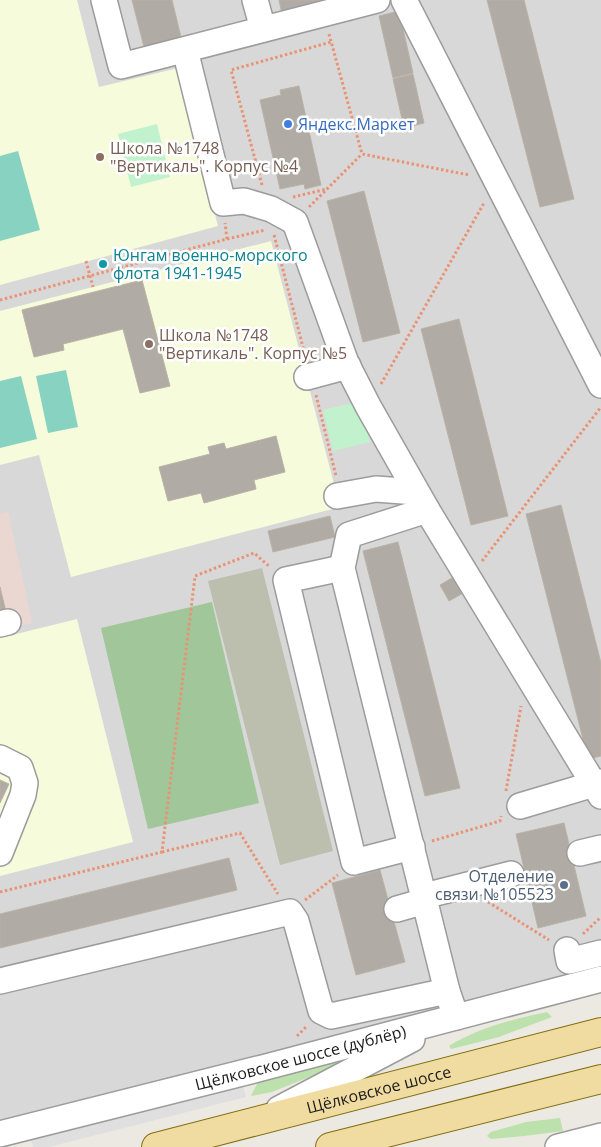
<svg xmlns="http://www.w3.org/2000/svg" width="601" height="1147" font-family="'Open Sans',sans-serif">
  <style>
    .residential { fill: #d9d8d8 }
    .commercial { fill: #ebd7d1 }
    .education { fill: #f5fbdb }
    .construction { fill: #bcbeae }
    .grass { fill: #bde1ac }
    .forest { fill: #a0c69a }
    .park { fill: #c1f2cd }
    .pitch { fill: #87d2c1 }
    .parking { fill: #dfdfdf }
    .building { fill: #b0aba4; stroke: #bbb2a5 }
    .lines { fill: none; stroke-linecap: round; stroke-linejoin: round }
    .minor-casing { stroke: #9c9c9c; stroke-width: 28 }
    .major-casing { stroke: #816e10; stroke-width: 30 }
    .path { stroke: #e99374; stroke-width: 3; stroke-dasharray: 2.5 2.5; stroke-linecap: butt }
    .minor { stroke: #fff; stroke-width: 25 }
    .major { stroke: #f0dba1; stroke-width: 28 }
    .shop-dot { fill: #3f7fe0; stroke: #fff; stroke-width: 2 }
    .education-dot { fill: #8d6e63; stroke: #fff; stroke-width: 2 }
    .culture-dot { fill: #0f9aa8; stroke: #fff; stroke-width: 2 }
    .service-dot { fill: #5c6f8a; stroke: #fff; stroke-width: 2 }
    .labels { text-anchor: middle; stroke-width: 5; stroke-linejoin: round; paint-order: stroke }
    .shop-label { font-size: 16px; fill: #366cbe; stroke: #fff; text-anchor: start }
    .education-label { font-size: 16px; fill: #785e54; stroke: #fff; text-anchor: start }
    .culture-label { font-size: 16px; fill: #0d838f; stroke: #fff; text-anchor: start }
    .service-label { font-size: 16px; fill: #4e5e75; stroke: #fff; text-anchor: end }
    .street-label { font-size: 16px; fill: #1b1b1b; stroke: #fff }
  </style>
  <rect width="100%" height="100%" fill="#ebe9e1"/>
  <!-- residential -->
  <path class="residential" d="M0 0H601V965L304 1044 0 1120Z"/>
  <!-- commercial -->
  <path class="commercial" d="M8 512 32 623 0 632V514Z"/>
  <!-- education -->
  <path class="education" d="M0 0H77L99 87 178 68 218 226 0 285Z
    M271 241 340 507 71 577 39 455 0 465V311Z
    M77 619 133 842 0 876V638Z"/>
  <!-- construction -->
  <path class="construction" d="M262 568 333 851 280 865 208 581Z"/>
  <!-- grass -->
  <path class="grass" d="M547 1012 552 1017 499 1037 451 1049 449 1046C478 1028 514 1019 547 1012Z
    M342 1060 344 1063 272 1092 251 1096 260 1078Z
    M560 1118 563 1131 524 1136 491 1139 487 1136 491 1132 526 1122Z"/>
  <!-- forest -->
  <path class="forest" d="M212 602 259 803 148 829 101 628Z"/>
  <!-- park -->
  <path class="park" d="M157 124 170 177 131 187 118 134Z
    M360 401 370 442 333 451 323 410Z"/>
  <!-- pitch -->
  <path class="pitch" d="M18 151 40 230 0 241V156Z
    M66 370 78 427 48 433 36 376Z
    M21 376 37 439 0 448V381Z"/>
  <!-- parking -->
  <path class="parking" d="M242 1082 246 1097 49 1147H33L30 1135Z"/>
  <!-- building -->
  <path class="building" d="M132 0H172L181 37 144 47Z
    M279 0H319L320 4 282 14Z
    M487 0H524L574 199 540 207Z
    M399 11 413 73 393 78 379 16Z
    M413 74 424 123 404 128 393 79Z
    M299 86 321 185 305 189 304 184 280 189 260 100 281 95 280 90Z
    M364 191 400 333 363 342 327 201Z
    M142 280 170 386 140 393 123 329 63 344 64 350 34 357 22 310Z
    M459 319 508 516 471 525 421 329Z
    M276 436 285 472 254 480 256 489 204 503 201 493 168 501 159 467 210 454 208 447 224 443 226 449Z
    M561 505 601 663V756L588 759 526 514Z
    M330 516 335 537 273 552 268 531Z
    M398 542 460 788 425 796 363 551Z
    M455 576 465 592 449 601 440 585Z
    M0 587 6 612 0 613Z
    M0 780 9 784 0 803Z
    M564 823 586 916 538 928 516 834Z
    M229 858 237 890 0 948V914Z
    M380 870 405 962 356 975 332 883Z"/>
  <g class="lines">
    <defs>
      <g id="minor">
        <path d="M104 0 121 66 377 0"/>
        <path d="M255 0 263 29"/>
        <path d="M404 0 601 385"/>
        <path d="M185 50 223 203 244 201 271 209 295 222 346 363 368 406 427 510 601 796"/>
        <path d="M307 377 348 366"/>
        <path d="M337 496 376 489 416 492"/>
        <path d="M427 510 349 535 342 568 447 991 456 1017"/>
        <path d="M342 568 286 580 354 862 412 847"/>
        <path d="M0 624 8 622"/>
        <path d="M0 758 20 768 25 783 23 795 0 853"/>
        <path d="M520 806 601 782"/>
        <path d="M580 853 601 848"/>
        <path d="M424 896 511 874"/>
        <path d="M397 909 425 901"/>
        <path d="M567 950 569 961 601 953"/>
        <path d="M0 981 290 912 296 921 321 1011 331 1016 447 991"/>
        <path d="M279 1109 412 1039"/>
        <path id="s1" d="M0 1134 262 1068 601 979"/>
        <path d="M558 1147 601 1136"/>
      </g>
      <g id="major">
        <path id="s2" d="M156 1147 601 1032"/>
        <path d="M330 1147 601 1079"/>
      </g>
    </defs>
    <!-- minor casing -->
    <use href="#minor" class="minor-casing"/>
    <!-- major casing -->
    <use href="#major" class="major-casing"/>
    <!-- path -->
    <path class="path" d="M329 34 362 154 469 175
      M262 185 231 70 331 42
      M293 197 327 189
      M309 207 362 154
      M274 235 305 355
      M227 239 265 230
      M86 261 93 287
      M0 300 227 239 225 223
      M381 384 484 203
      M316 395 336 476
      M482 561 601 407
      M506 791 521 706
      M432 841 500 821 501 816
      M162 852 240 833 278 894
      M0 892 162 852 195 576 254 553 270 567
      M305 900 338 875
      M488 902 549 940
      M583 934 601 917
      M297 1036 307 1026"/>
    <!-- minor -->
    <use href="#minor" class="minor"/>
    <!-- major -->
    <use href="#major" class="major"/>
  </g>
  <!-- markers -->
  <circle class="shop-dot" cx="288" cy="124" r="5"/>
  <g class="education-dot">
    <circle cx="100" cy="157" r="5"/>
    <circle cx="149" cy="344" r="5"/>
  </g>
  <circle class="culture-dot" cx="103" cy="264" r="5"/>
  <circle class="service-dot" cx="564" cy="885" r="5"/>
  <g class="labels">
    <!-- shop labels -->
    <g class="shop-label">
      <text x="298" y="130">Яндекс.Маркет</text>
    </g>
    <!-- education labels -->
    <g class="education-label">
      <text x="110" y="154">Школа №1748<tspan x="110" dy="18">"Вертикаль". Корпус №4</tspan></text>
      <text x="159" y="341">Школа №1748<tspan x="159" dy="18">"Вертикаль". Корпус №5</tspan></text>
    </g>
    <!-- culture labels -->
    <g class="culture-label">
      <text x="113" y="261">Юнгам военно-морского<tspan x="113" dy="18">флота 1941-1945</tspan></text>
    </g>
    <!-- service labels -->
    <g class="service-label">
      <text x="554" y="882">Отделение<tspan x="554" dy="18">связи №105523</tspan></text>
    </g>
    <!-- street labels -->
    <g class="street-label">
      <text dy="6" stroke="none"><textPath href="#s1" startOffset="310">Щёлковское шоссе (дублёр)</textPath></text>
      <text dy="6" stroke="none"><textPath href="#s2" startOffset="230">Щёлковское шоссе</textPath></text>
    </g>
  </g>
</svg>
